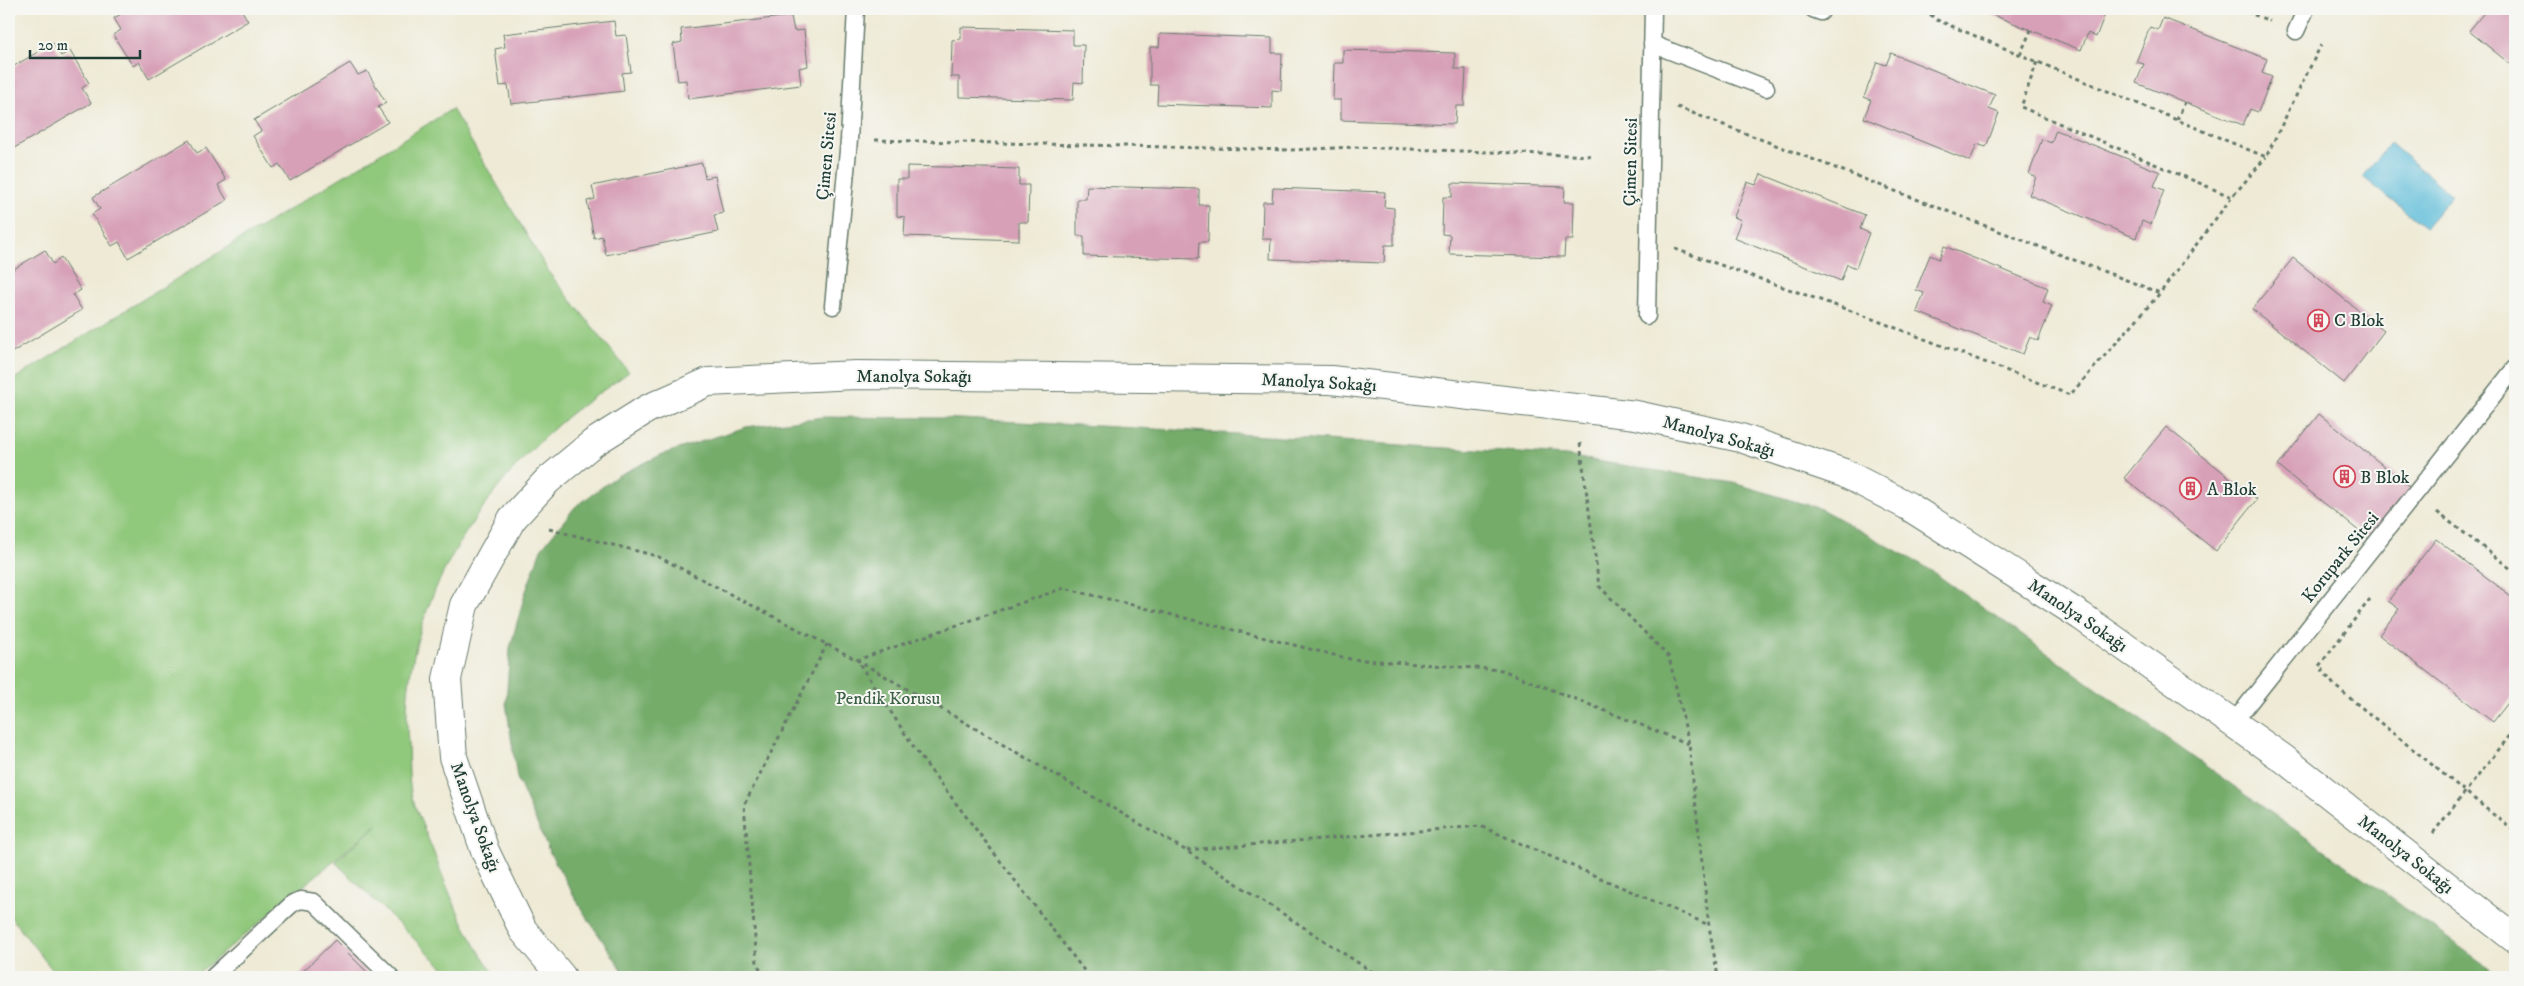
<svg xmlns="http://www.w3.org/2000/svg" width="2524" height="986" font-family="'IM FELL DW Pica',serif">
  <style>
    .green { fill: #90c87b; stroke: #588258 }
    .forest { fill: #74ac6b; stroke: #4a7450 }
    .water { fill: #5bbcd9; stroke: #3d7c86 }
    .building { fill: #d7a0b7 }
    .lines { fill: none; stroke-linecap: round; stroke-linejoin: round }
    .service-casing { stroke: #677a6c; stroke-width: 19 }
    .minor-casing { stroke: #677a6c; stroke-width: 30 }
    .path { stroke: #677a6c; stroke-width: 3; stroke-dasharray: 4 4; stroke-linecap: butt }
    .service { stroke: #fff; stroke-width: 16 }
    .minor { stroke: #fff; stroke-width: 28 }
    .labels { text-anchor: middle; stroke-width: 4; stroke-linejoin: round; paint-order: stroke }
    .street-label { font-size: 18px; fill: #1f3d34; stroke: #f6f6f2 }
    .poi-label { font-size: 18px; fill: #1f3d34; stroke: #f6f6f2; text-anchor: start }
    .park-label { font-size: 18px; fill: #3b6046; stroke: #f6f6f2 }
  </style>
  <rect width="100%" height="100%" fill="#f6f6f2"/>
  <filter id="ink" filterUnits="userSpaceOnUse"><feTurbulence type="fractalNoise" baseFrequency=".02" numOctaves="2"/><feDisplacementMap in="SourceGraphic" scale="10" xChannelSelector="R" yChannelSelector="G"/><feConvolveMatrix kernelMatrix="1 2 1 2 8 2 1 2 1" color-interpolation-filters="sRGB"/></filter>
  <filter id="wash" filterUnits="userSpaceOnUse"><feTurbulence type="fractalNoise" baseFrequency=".0096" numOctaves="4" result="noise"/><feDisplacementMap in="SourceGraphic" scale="20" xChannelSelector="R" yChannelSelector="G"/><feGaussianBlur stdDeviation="1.12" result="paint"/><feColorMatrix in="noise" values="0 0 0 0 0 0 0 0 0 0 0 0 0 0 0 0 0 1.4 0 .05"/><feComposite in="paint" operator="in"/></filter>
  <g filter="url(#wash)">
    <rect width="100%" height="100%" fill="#eeead5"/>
    <!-- green -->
    <path class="green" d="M452 109 550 274 629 372C606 389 580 405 559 424 469 504 397 621 408 744 409 761 408 781 412 797 418 816 427 835 434 853 450 897 468 940 497 977H453L335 862 377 825 194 977H58L9 915V382Z"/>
    <!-- forest -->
    <path class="forest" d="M823 417 941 418 1176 430 1566 456 1734 483 1821 509 1926 567 2502 977H627L582 910 549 851 517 778 506 703 510 648 525 594 541 549 575 507 617 476 663 454 746 427Z"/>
    <!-- water -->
    <path class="water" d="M2390 143 2452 195 2425 227 2363 177Z"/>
    <g id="blocks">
      <!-- building -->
      <path class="building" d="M130 9H241L248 21 149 79 139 62 133 66 113 35 121 30 114 18Z
        M1978 9H2107L2096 37 2088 33 2081 50Z
        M2487 9H2515V68L2469 31Z
        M791 16 794 31 804 30 808 66 799 68 801 85 688 99 686 80 678 81 673 44 682 42 681 29Z
        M2163 18 2267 59 2262 73 2272 77 2258 112 2250 109 2243 125 2136 83 2144 64 2136 62 2150 27 2158 30Z
        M614 21 616 36 626 35 631 72 622 73 624 91 511 104 508 85 500 86 495 49 505 47 503 34Z
        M961 27 1073 30V45H1084L1083 83 1074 82 1073 100 959 97V77H951L952 40 961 39Z
        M1160 34 1272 38V53H1282L1281 91 1272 90V108L1157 104 1158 85H1150V47H1159Z
        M53 43 61 56 70 51 89 83 82 88 91 103 9 151V69Z
        M1343 50 1455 53V69H1466L1464 106H1456L1455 124 1341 120V100H1333L1334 63H1343Z
        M1891 53 1995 95 1989 109 1999 113 1986 147 1977 144 1970 161 1864 118 1871 100 1864 97 1877 62 1886 65Z
        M350 63 358 75 367 71 386 103 378 107 388 122 290 181 279 164 273 168 253 136 261 131 254 120Z
        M2056 130 2160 172 2154 186 2164 190 2151 225 2142 221 2136 238 2029 195 2036 177 2029 174 2042 139 2051 143Z
        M189 140 197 153 206 148 226 180 218 185 227 200 128 258 119 242 112 246 92 214 100 209 93 197Z
        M702 163 705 178 715 176 723 213 714 215 718 232 606 255 602 236 594 238 587 201 595 199 592 186Z
        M907 166 1019 169V185H1029L1028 222H1019V240L904 236 905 217 897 216V179H907Z
        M1761 174 1865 215 1860 229 1869 233 1856 268 1847 264 1841 281 1734 238 1741 220 1734 217 1747 182 1756 185Z
        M1452 183 1565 187 1564 202H1574L1573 240H1565L1564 257 1449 254 1450 235 1442 234 1443 197H1452Z
        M1087 186 1199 189V205H1209L1208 242H1199L1198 259 1084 256V236H1077V199H1086Z
        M1273 188 1385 192 1384 207 1394 208V245H1385L1384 263 1270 259 1271 239H1262L1263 202H1272Z
        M1944 246 2048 288 2043 302 2052 306 2038 341 2030 337 2023 354 1917 312 1924 293 1916 290 1930 255 1939 259Z
        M45 250 53 264 61 258 81 290 73 295 82 310 9 354V272Z
        M2293 258 2384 331 2344 383 2252 309Z
        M2319 414 2411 488 2370 540 2278 466Z
        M2166 427 2257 499 2216 551 2124 478Z
        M2436 539 2515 599V694L2493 722 2379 635 2399 609 2388 601Z
        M335 940 372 977H297Z"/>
    </g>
  </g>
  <g filter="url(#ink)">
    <use href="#blocks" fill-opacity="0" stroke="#677a6c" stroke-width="1"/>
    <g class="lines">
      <defs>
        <path id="service" d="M1813 9 1821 12
          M2296 31 2306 9
          M1652 44 1766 88
          M833 306 849 140 856 9
          M1647 316 1653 9
          M2233 723 2515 368
          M213 977 293 903 301 900 314 902 391 977"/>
        <path id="minor" d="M562 977 523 930 485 851 453 757 447 679 464 605 512 519 547 481 593 443 647 409 708 382 856 375 1331 380 1636 415 1741 438 1844 473 1908 506 2081 616 2284 759 2515 939"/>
      </defs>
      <!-- service casing -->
      <use href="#service" class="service-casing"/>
      <!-- minor casing -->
      <use href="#minor" class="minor-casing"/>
      <!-- path -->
      <path class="path" d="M1573 9 1625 11
        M1924 9 1937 20 2266 157 2321 45
        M2239 9 2270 21
        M2020 55 2031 30
        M2037 62 2021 107 2232 197
        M1677 107 2160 293
        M2177 120 2185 102
        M875 140 1292 150 1355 147 1594 156
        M1675 249 1857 313 2070 395 2160 293 2232 197 2266 157
        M1580 443 1599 586 1669 657 1689 744 1709 926 1718 977
        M2437 512 2515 572
        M549 529 657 556 857 660 1185 850 1380 977
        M2370 599 2319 666 2335 686 2515 832
        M2433 833 2515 729
        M1187 850 1480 826 1709 925
        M764 977 757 963 744 805 827 644
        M1089 977 919 755 857 660 1064 588 1350 659 1502 670 1689 744"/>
      <!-- service -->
      <use href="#service" class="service"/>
      <!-- minor -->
      <use href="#minor" class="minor"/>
    </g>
  </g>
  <!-- icons -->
  <defs>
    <symbol id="building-ring" viewBox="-11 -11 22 22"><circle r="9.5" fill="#f6f6f2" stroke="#d1495b" stroke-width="1.5"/><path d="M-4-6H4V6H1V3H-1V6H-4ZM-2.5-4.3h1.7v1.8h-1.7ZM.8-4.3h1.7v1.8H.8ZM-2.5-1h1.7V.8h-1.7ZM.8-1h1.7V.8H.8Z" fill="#d1495b"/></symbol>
  </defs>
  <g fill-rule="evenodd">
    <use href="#building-ring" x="2306" y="308" width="25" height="25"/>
    <use href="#building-ring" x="2332" y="464" width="25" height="25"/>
    <use href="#building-ring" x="2178" y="476" width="25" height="25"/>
  </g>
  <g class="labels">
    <!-- street labels -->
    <g class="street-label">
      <text transform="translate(826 156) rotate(-85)" y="6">Çimen Sitesi</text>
      <text transform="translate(1630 162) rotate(-89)" y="6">Çimen Sitesi</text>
      <text x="914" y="382">Manolya Sokağı</text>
      <text transform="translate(1319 382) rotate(3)" y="6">Manolya Sokağı</text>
      <text transform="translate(1719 436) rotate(15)" y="6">Manolya Sokağı</text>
      <text transform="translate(2340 557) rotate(-51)" y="6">Korupark Sitesi</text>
      <text transform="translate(2078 615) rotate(34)" y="6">Manolya Sokağı</text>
      <text transform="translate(476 817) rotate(70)" y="6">Manolya Sokağı</text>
      <text transform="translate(2406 854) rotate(38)" y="6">Manolya Sokağı</text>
    </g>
    <!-- poi labels -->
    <g class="poi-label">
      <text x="2334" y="326">C Blok</text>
      <text x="2360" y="483">B Blok</text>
      <text x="2207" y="495">A Blok</text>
    </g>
    <!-- park labels -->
    <g class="park-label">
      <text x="888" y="704">Pendik Korusu</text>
    </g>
  </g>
  <!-- margin -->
  <rect width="2524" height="986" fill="none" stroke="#f6f6f2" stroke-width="30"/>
  <!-- scale -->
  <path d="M30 50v8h110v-8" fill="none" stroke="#1f3d34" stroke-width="2.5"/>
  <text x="38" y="50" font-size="15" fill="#1f3d34" stroke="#f6f6f2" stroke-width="4" paint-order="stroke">20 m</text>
</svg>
